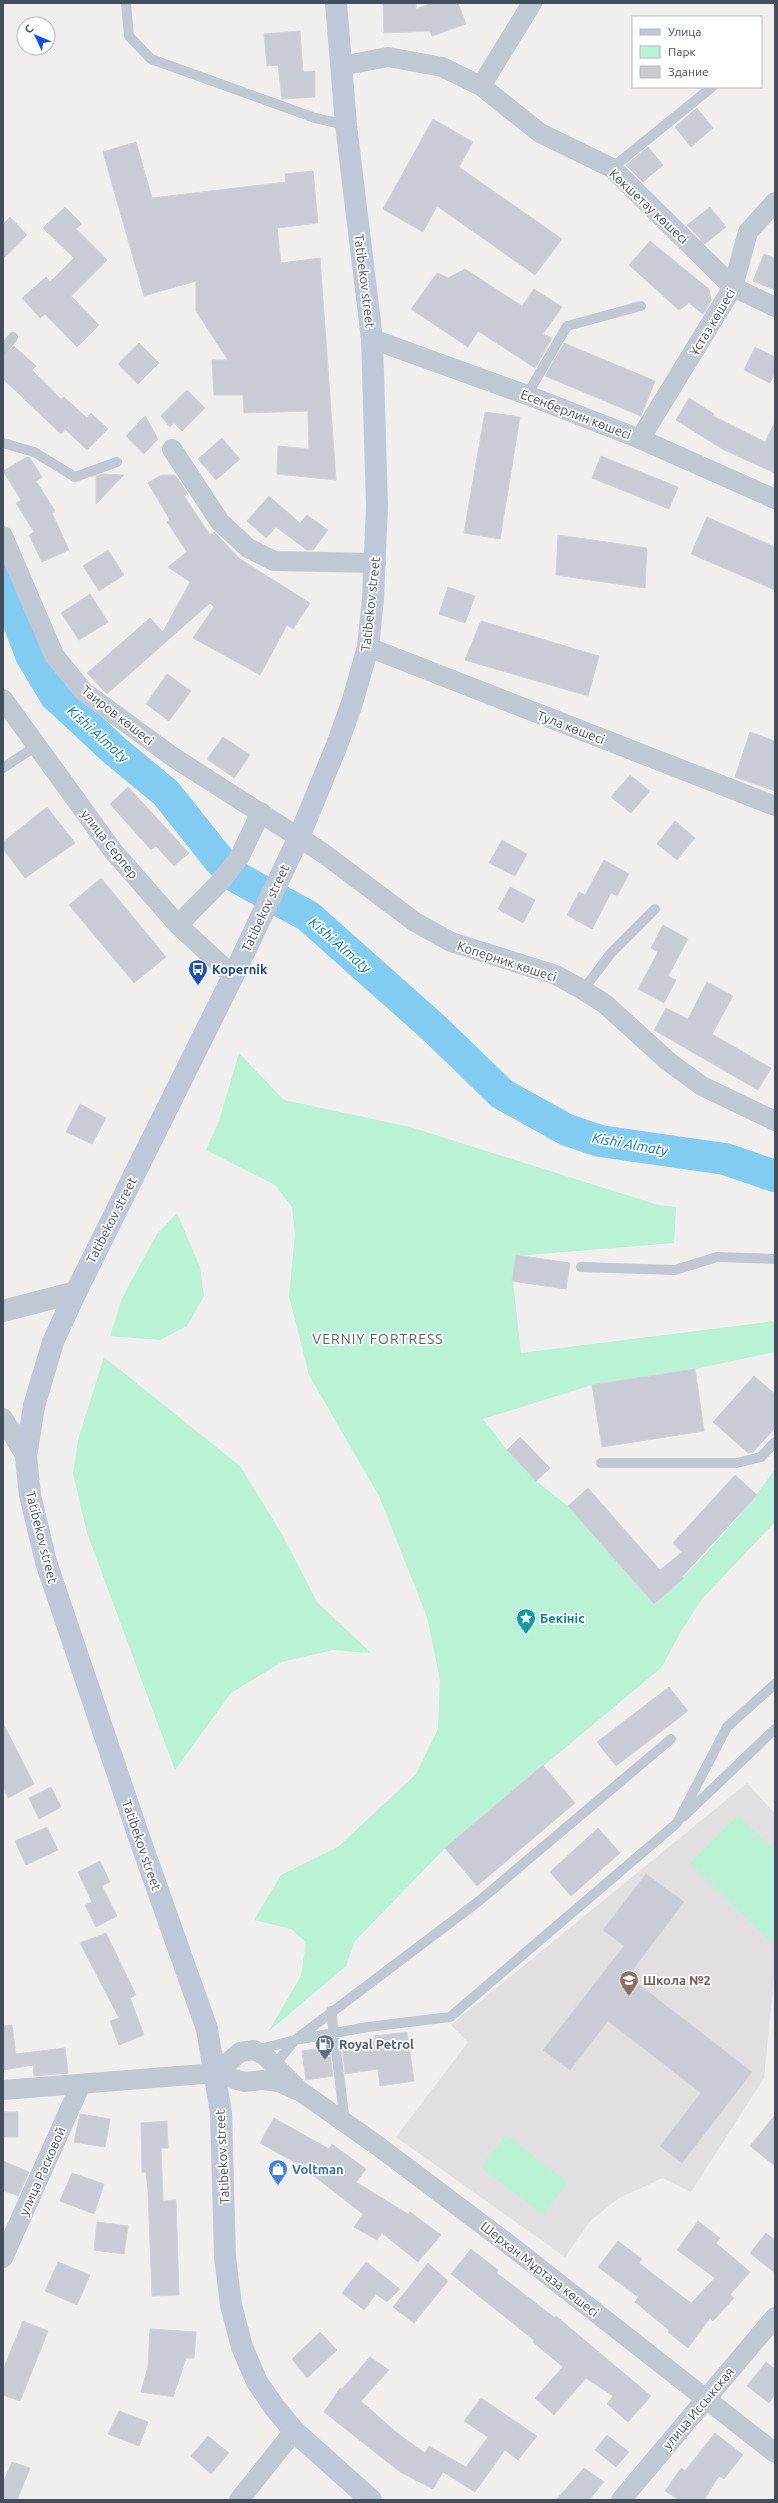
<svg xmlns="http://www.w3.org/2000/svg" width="778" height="2503" font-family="Ubuntu,sans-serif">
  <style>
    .education { fill: #e2dfe0 }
    .green { fill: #b9f2d6 }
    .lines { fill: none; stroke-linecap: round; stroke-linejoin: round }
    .river { stroke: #83ccf1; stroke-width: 32 }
    .building { fill: #c9ccd4; stroke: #d1d3da }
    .service { stroke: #c0c8d4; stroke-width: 10 }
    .minor { stroke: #c0c8d4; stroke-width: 20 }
    .tertiary { stroke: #c0c8d4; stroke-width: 22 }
    .secondary { stroke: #bfc8d8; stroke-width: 22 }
    .labels { text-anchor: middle; stroke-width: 3.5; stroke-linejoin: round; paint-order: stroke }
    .street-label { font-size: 13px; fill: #454e5d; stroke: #fff }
    .transit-label { font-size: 13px; font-weight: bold; fill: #164399; stroke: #fff; text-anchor: start }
    .culture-label { font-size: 13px; font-weight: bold; fill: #0d838f; stroke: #fff; text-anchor: start }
    .education-label { font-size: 13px; font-weight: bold; fill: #785e54; stroke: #fff; text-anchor: start }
    .service-label { font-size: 13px; font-weight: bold; fill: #4e5e75; stroke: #fff; text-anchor: start }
    .shop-label { font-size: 13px; font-weight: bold; fill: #366cbe; stroke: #fff; text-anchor: start }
    .water-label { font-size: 14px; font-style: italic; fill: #0376b1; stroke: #fff }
    .neighbourhood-label { font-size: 14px; letter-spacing: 1px; fill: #5a5d63; stroke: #fff }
  </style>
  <rect width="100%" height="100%" fill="#f1eeee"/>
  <!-- education -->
  <path class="education" d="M747 1783 775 1814V1968L764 2078 691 2192 663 2178 619 2198 591 2220 565 2257 396 2137 468 2042 451 2025Z"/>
  <!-- green -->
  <path class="green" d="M239 1053 284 1100 410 1127 658 1205 676 1207 674 1243 516 1256 513 1281 521 1353 775 1321V1352L695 1369 592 1385 483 1419 507 1450 536 1481 568 1506 654 1604C696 1567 743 1515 775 1469V1522L702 1599 681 1631 662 1667 445 1848 355 1941 346 1966 268 2032 301 1976 306 1942 291 1929 254 1920 281 1875 338 1847 416 1774 438 1729 440 1680 427 1617 379 1496 309 1375 289 1296 295 1234 292 1207 275 1185 206 1150 219 1121Z
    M177 1213 200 1267 204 1296 187 1326 160 1340 110 1336 122 1298 157 1234Z
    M104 1357 240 1466 283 1536 317 1602 371 1653 333 1650 282 1662 231 1693 175 1770 87 1533 73 1473 78 1440Z
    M738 1815 775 1851V1946L690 1863Z
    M506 2135 568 2183 543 2215 481 2167Z"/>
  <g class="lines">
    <!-- river -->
    <path class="river" d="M3 580 31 655 55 695 114 750 166 793 220 861 238 878 308 916 435 1029 502 1094 567 1130 600 1141 725 1159 775 1176"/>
  </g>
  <!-- building -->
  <path class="building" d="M383 3H416V9L432 3H458L466 24 432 36 430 31 384 33Z
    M300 31 303 72 315 71V97L282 99 278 65 267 66 264 34Z
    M697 108 713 128 691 147 675 127Z
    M433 119 473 142 459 167 562 239 535 275 437 206 423 232 383 209Z
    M136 142 152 198 286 182 285 174 313 171 318 223 277 228 281 263 320 258 336 480 277 474 278 446 309 449 308 411 244 413 243 395H214L212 360H228L196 311V281L144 296 103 152Z
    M648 147 663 165 643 182 626 165Z
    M65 207 82 224 76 229 107 260 71 296 99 325 77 347 45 314 40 318 22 298 46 277 50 282 74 258 43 228Z
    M710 207 726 227 705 244 687 225Z
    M10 217 27 235 3 259V224Z
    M650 241 709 289 711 301 703 314 689 303 679 310 629 265Z
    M764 254 775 258V290L753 281Z
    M465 269 522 306 534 289 562 307 543 334 552 338 535 368 478 331 468 347 411 309 437 273 448 278Z
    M139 343 159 363 138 384 118 364Z
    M564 343 655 381 641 416 545 376Z
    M14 346 36 366 32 370 61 399 64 397 87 418 91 413 108 429 87 450 65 429 61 434 3 379V356Z
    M755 347 775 357V372L770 383 744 370Z
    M187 390 205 408 182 431 174 423 170 427 161 416Z
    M689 398 714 414 713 416 765 442 775 422V473L724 450 676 420Z
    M485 412 520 417 500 539 464 533Z
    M145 416 158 439 144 454 126 436Z
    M222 438 240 459 216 480 198 459Z
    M601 456 678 487 669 509 592 478Z
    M27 457 30 458 42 477 36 481 55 511 52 513 69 550 42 562 29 535 34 532 16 503 21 500 3 471Z
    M102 474 124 475 96 504V476Z
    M161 475H175L188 494 184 496 210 535 214 532 240 559 310 603 293 629 287 625 260 675 193 638 214 607 210 603 107 694 87 673 150 618 163 632 190 582 168 567 187 552 167 522 170 520 148 483Z
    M269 496 300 523 307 515 328 530 313 550H307L276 527 266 538 247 521Z
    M707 517 775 547V590L691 554Z
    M558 535 647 548 645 588 556 575Z
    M108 550 124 575 99 591 83 566Z
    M448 587 475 596 465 623 439 614Z
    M90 594 108 622 79 640 61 613Z
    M481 621 599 656 588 696 465 660Z
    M167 674 191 691 169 721 146 704Z
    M750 732 775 741V791L735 777Z
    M223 737 250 755 234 778 207 759Z
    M630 775 650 791 631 813 611 797Z
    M128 787 189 853 174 866 156 846 151 850 110 804Z
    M47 807 75 843 25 878 3 849V842Z
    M675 821 695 838 677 860 657 844Z
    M502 840 527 854 515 876 489 863Z
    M604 860 629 874 617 896 611 893 592 929 567 915 579 892 585 895Z
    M101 878 166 957 134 983 69 905Z
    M510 887 535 900 523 923 498 909Z
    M663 925 688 939 668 976 676 980 664 1003 638 989 658 952 651 948Z
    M707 982 733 996 712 1034 771 1068 758 1090 654 1030 666 1008 688 1019Z
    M80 1104 106 1118 92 1144 66 1132Z
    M516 1255 570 1263 566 1289 512 1281Z
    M695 1369 704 1431 602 1447 592 1385Z
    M754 1376 775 1394V1428L753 1452 748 1453 713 1422Z
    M520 1437 550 1468 536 1481 507 1450Z
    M735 1475 757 1495 682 1577 684 1578 654 1604 568 1506 588 1488 660 1570 682 1552 673 1543Z
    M669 1687 688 1711 616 1766 597 1742Z
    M3 1723 34 1784 8 1798 3 1788Z
    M543 1765 575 1803 477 1886 445 1848Z
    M51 1787 61 1807 39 1819 29 1798Z
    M47 1827 58 1850 26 1865 15 1841Z
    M598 1828 620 1853 571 1896 550 1872Z
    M100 1861 110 1882 102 1886 117 1916 96 1927 85 1905 92 1902 78 1872Z
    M646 1874 684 1902 628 1976 752 2072 682 2163 660 2146 701 2093 608 2021 570 2070 543 2050 624 1946 603 1930Z
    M106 1933 136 1995 130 1998 144 2035 119 2045 110 2021 119 2018 80 1943Z
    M12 2025 16 2054 65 2048 68 2073 34 2076 33 2065 3 2070V2026Z
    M407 2032 414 2081 380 2086 378 2069 345 2074 342 2045 375 2041 374 2036Z
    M329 2047 333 2076 306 2080 302 2051Z
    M3 2112H18V2137H3Z
    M80 2114 110 2119 105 2147 74 2142Z
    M775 2115V2166L750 2146Z
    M274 2118 329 2149 332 2144 366 2169 356 2182 408 2214 410 2212 441 2235 418 2262 382 2233 377 2240 354 2227 363 2214 301 2166 260 2143Z
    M167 2121 168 2148H161L163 2201 176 2200 179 2295 152 2296 148 2190 146 2172H142L141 2123Z
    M3 2161 29 2172 18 2196 3 2190Z
    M72 2173 104 2184 94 2214 60 2201Z
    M698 2221 720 2238 716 2243 750 2272 730 2295 734 2298 713 2321 710 2318 688 2348 668 2332 669 2330 635 2302 638 2297 598 2267 618 2241 642 2259 639 2263 691 2303 715 2278 677 2250Z
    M97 2222 128 2226 124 2254 94 2250Z
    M766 2233 775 2240V2273L750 2253Z
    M471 2249 498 2270 497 2273 555 2318 556 2316 651 2396 628 2422 607 2404 613 2396 586 2378 554 2415 535 2398 563 2367 533 2342 534 2340 451 2274Z
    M58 2262 90 2275 77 2305 45 2291Z
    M366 2262 400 2289 387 2302 376 2294 364 2310 342 2293Z
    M428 2263 448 2281 414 2323 393 2307Z
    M23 2321 48 2331 20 2401 3 2395V2370Z
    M150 2329 196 2332 194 2358H186L173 2397 141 2392 148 2367Z
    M320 2332 337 2350 307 2378 292 2359Z
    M370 2357 389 2370 361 2401 396 2432 425 2453 429 2446 466 2467 488 2437 464 2421 481 2398 537 2436 518 2460 505 2450 475 2492 443 2472 433 2489 400 2472 324 2412 340 2388 342 2389Z
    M766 2362 775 2369V2394L769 2403 747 2386Z
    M119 2411 148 2422 139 2446 108 2434Z
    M715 2433 743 2455 724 2479 719 2476 704 2500H679L665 2491 681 2468 685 2471Z
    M607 2435 629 2452 616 2467 595 2450Z
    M208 2436 229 2453 211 2474 191 2456Z
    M12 2462 30 2468 17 2500H3V2483Z
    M584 2468 604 2482 589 2500H556Z"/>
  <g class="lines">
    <!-- service -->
    <path class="service" d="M126 3 129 36 151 59 315 118 346 125
      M612 168 712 87
      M3 350 13 337
      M527 395 567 326 641 306
      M3 443 34 452 75 477 117 462
      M3 768 36 746
      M583 990 611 953 655 909
      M581 1267 675 1270 717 1257 775 1259
      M601 1463H737L761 1457 775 1442
      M683 1817 775 1729
      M331 2011 345 2123
      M256 2050 295 2040 368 2027 450 2017 677 1823 727 1727 775 1684
      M272 2068 295 2040 479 1901 671 1739"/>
    <!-- minor -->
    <path class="minor" d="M341 66 388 57 442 67 481 86 540 133 612 168 733 287 775 307
      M481 86 532 3
      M372 339 527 395 640 439 775 499
      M640 439 733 287 748 232 775 202
      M172 449 220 522 248 548 274 561 376 563
      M3 536 54 655 83 691 173 757 323 853 415 922 451 942 556 975 583 990 605 1004 669 1062 702 1086 775 1121
      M368 647 775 806
      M3 699 113 851 178 925 233 976
      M178 925 220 882 239 858 261 812
      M3 1418 26 1457
      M216 2073 240 2052 254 2050 264 2055 300 2091 378 2146 507 2243 775 2453
      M3 2090 216 2073 244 2082 263 2080 279 2082 296 2090
      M3 2258 81 2084
      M239 2500 294 2431
      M621 2500 775 2317"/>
    <!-- tertiary -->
    <path class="tertiary" d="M3 1311 76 1292"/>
    <!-- secondary -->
    <path class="secondary" d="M336 3 346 125 372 339 377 506 373 599 368 647 352 703 337 745 299 837 233 976 76 1292 53 1342 34 1406 26 1457 30 1495 46 1562 140 1840 207 2029 221 2113 225 2257 231 2305 242 2347 257 2382 275 2408 294 2431 371 2500"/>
  </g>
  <!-- icons -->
  <defs>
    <symbol id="bus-pin" viewBox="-11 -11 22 30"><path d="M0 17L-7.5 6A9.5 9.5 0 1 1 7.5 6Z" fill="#1a4fb4" stroke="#fff"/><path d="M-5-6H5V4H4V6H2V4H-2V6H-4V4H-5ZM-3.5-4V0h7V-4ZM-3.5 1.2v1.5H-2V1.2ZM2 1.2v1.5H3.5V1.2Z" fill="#fff"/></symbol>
    <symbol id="sight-pin" viewBox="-11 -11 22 30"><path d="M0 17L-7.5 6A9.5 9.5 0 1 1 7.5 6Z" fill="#0f9aa8" stroke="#fff"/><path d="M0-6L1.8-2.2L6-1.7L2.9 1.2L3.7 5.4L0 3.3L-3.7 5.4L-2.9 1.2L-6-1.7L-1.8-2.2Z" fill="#fff"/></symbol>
    <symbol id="school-pin" viewBox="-11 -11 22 30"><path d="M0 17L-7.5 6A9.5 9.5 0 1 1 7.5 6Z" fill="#8d6e63" stroke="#fff"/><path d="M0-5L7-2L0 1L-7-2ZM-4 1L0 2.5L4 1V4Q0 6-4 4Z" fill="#fff"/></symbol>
    <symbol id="fuel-pin" viewBox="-11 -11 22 30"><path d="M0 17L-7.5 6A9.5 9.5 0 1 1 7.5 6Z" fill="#5c6f8a" stroke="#fff"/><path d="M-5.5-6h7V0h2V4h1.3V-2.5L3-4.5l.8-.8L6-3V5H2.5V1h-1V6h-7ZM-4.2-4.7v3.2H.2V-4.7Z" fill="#fff"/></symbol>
    <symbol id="shop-pin" viewBox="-11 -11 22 30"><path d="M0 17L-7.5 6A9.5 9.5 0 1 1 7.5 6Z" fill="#3f7fe0" stroke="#fff"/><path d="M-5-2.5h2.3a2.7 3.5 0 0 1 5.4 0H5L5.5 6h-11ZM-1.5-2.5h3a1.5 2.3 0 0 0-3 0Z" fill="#fff"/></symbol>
  </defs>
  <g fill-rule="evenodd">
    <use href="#bus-pin" x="187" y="958" width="22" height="30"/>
    <use href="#sight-pin" x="515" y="1607" width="22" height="30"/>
    <use href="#school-pin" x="618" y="1969" width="22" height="30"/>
    <use href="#fuel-pin" x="314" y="2033" width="22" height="30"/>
    <use href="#shop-pin" x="267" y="2158" width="22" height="30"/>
  </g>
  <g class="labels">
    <!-- street labels -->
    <g class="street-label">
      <text transform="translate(649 206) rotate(43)" y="5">Көкшетау көшесі</text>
      <text transform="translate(365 281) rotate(83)" y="5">Tatibekov street</text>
      <text transform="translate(712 322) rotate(-59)" y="5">Ұстаз көшесі</text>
      <text transform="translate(576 414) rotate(21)" y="5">Есенберлин көшесі</text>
      <text transform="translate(370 604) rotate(-84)" y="5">Tatibekov street</text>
      <text transform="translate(118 715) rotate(38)" y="5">Таиров көшесі</text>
      <text transform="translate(571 727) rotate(21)" y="5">Тула көшесі</text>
      <text transform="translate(110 844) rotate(52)" y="5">улица Серпер</text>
      <text transform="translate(265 908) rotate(-65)" y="5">Tatibekov street</text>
      <text transform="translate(507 961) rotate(18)" y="5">Коперник көшесі</text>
      <text transform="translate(111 1220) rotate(-63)" y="5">Tatibekov street</text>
      <text transform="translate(42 1537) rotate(76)" y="5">Tatibekov street</text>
      <text transform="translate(142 1845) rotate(71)" y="5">Tatibekov street</text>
      <text transform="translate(222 2157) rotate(-93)" y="5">Tatibekov street</text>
      <text transform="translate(42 2171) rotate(-66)" y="5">улица Расковой</text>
      <text transform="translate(540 2269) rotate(38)" y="5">Шерхан Мұртаза көшесі</text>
      <text transform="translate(698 2408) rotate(-50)" y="5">улица Иссыкская</text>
    </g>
    <!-- transit labels -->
    <g class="transit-label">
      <text x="212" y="974">Kopernik</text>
    </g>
    <!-- culture labels -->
    <g class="culture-label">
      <text x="540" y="1623">Бекініс</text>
    </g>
    <!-- education labels -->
    <g class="education-label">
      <text x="643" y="1985">Школа №2</text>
    </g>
    <!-- service labels -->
    <g class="service-label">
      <text x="339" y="2049">Royal Petrol</text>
    </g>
    <!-- shop labels -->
    <g class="shop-label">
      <text x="292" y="2174">Voltman</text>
    </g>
    <!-- water labels -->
    <g class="water-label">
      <text transform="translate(98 734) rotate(42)" y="5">Kіshі Almaty</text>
      <text transform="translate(340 945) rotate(41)" y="5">Kіshі Almaty</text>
      <text transform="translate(630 1144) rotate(10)" y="5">Kіshі Almaty</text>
    </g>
    <!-- neighbourhood labels -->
    <g class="neighbourhood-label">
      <text x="378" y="1344">VERNIY FORTRESS</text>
    </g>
  </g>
  <!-- border -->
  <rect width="778" height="2503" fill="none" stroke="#454e5d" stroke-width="8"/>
  <!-- legend -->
  <rect x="632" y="16" width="130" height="72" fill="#ffffff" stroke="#b5b8be"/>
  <rect x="640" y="29" width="20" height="6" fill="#bfc8d8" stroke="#b5b8be"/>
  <text x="668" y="36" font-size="12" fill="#454e5d">Улица</text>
  <rect x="640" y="46" width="20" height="12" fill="#b9f2d6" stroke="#b5b8be"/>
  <text x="668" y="56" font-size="12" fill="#454e5d">Парк</text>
  <rect x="640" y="66" width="20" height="12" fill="#c9ccd4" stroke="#b5b8be"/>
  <text x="668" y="76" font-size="12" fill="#454e5d">Здание</text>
  <!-- north arrow -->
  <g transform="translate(36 36) rotate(314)"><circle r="19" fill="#ffffff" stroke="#b5b8be"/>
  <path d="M0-3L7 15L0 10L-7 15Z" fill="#0d51eb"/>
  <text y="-6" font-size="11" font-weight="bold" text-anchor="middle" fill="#454e5d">С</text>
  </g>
</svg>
